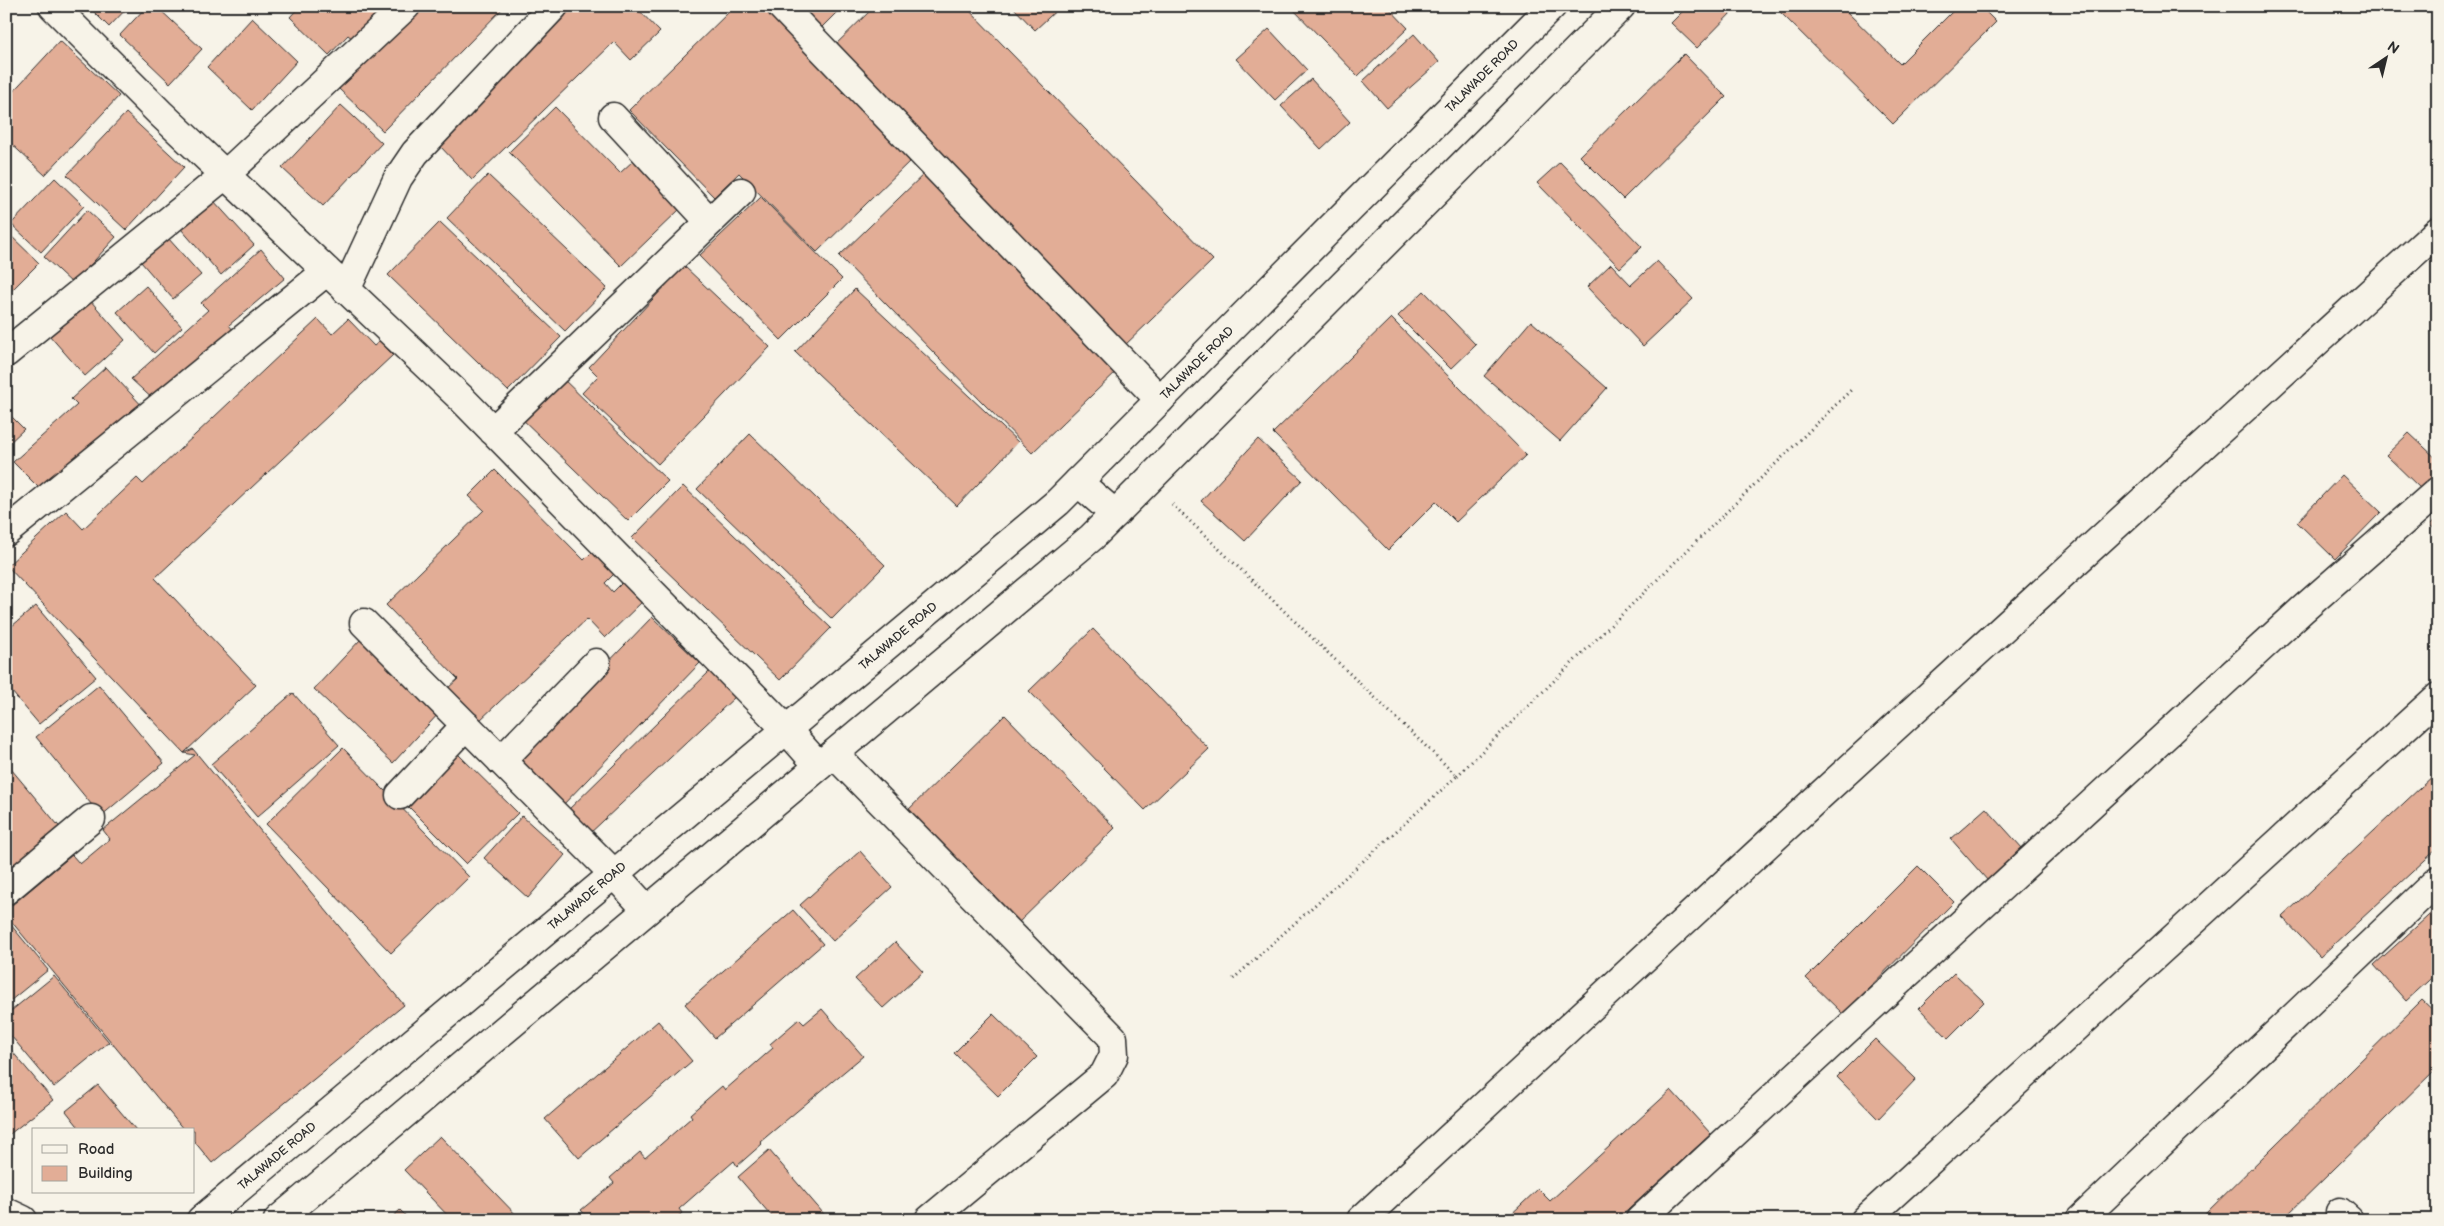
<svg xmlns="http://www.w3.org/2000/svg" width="2444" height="1226" font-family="'Balsamiq Sans',sans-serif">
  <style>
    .building { fill: #e2ad96; stroke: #2b2b2b }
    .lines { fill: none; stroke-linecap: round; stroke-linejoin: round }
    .minor-casing { stroke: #2b2b2b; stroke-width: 31 }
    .major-casing { stroke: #2b2b2b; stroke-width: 31 }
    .path { stroke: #2b2b2b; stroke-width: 3; stroke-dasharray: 1 4; stroke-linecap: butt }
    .minor { stroke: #f7f3e8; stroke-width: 28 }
    .major { stroke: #f7f3e8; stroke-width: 28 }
    .labels { text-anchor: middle; stroke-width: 4; stroke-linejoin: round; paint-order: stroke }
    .street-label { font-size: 12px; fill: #2b2b2b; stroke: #f7f3e8 }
  </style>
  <rect width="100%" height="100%" fill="#f7f3e8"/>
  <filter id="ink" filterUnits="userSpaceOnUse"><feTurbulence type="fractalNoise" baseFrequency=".02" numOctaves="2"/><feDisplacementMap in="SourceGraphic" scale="10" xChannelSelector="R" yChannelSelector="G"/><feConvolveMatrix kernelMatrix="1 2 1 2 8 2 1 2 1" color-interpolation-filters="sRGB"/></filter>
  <g filter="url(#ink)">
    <!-- building -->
    <path class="building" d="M88 6H129L109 27Z
      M147 6H156L202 49 170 83 120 35Z
      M300 6H384L353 39 348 35 329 55 290 17Z
      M426 6H505L383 131 339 89Z
      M574 6H635L660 32 631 60 614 42 472 180 439 145Z
      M735 6H767L914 157 817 252 739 173 714 197 629 110Z
      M798 6H843L820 29Z
      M875 6H965L1213 260 1121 349 829 51Z
      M1012 6H1061L1035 30Z
      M1290 6H1387L1408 28 1358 76Z
      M1688 6H1738L1697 48 1671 23Z
      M1774 6H1841L1900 64 1958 6H1980L1996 22 1893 124Z
      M252 18 297 61 252 110 207 67Z
      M1269 29 1307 70 1275 100 1236 59Z
      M1414 34 1439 62 1387 108 1363 81Z
      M60 41 119 96 45 175 6 139V99Z
      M1684 54 1726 97 1623 199 1580 156Z
      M1311 79 1350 122 1321 149 1281 106Z
      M341 105 382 143 323 206 282 168Z
      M555 107 620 173 634 160 681 208 621 266 509 152Z
      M126 113 184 167 126 230 67 175Z
      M1560 162 1642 247 1620 268 1537 183Z
      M928 170 1121 367 1032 453 839 256Z
      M488 175 607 288 565 331 447 218Z
      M55 178 84 206 41 252 11 224Z
      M761 197 842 279 781 340 699 256Z
      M213 200 254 245 221 275 181 229Z
      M87 210 116 237 73 284 44 257Z
      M440 222 561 337 508 391 388 275Z
      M6 231 39 263 6 296Z
      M168 238 201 275 173 299 141 262Z
      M261 249 285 278 229 325 237 335 156 402 131 379 208 310 201 303Z
      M1657 261 1693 299 1643 346 1587 287 1611 264 1631 285Z
      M684 266 770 347 658 464 582 393 598 376 589 367Z
      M146 286 182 327 154 353 117 312Z
      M855 289 1018 442 957 506 795 352Z
      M1424 291 1476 345 1451 369 1398 316Z
      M89 299 125 340 85 376 49 335Z
      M1391 318 1526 455 1456 522 1436 502 1388 550 1273 433Z
      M318 319 332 334 348 319 374 346 380 341 393 355 155 578 256 685 184 753 7 566 66 511 83 529 137 478 143 484Z
      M1531 321 1607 388 1560 441 1484 376Z
      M106 367 145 409 108 443 99 438 43 492 13 462 77 405 71 399Z
      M557 373 668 481 628 521 517 414Z
      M6 411 24 429 6 446Z
      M2409 433 2438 460V476L2423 491 2386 455Z
      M750 434 885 565 832 619 697 489Z
      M1258 439 1302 480 1245 541 1201 501Z
      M495 470 584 560 596 548 617 571 605 583 613 592 627 578 646 598 605 638 587 619 479 721 448 688 458 679 386 605 484 510 469 496Z
      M2342 475 2381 512 2335 559 2297 522Z
      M683 486 831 628 780 680 632 538Z
      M2438 516V532L2430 525Z
      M36 606 96 677 39 724 6 685V631Z
      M652 617 700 663 559 809 511 763Z
      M1093 629 1209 749 1145 810 1029 691Z
      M361 639 440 712 393 763 314 689Z
      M711 670 736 696 587 836 562 816Z
      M99 685 164 763 101 816 36 737Z
      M293 693 339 745 257 817 211 764Z
      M1005 715 1115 828 1011 930 901 817Z
      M343 748 469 877 391 953 266 824Z
      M193 749 404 1005 212 1163 194 1141V1130H184L6 915V910L72 855 80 864 110 839 103 830 195 755 184 753Z
      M458 754 518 813 466 864 407 805Z
      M6 763 63 831 6 880Z
      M2436 773 2438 848 2320 957 2282 917Z
      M1986 808 2023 849 1988 881 1951 839Z
      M522 816 565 855 528 898 484 858Z
      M860 851 892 887 833 941 800 905Z
      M1918 866 1954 902 1843 1014 1806 978Z
      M2438 907V972L2406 1001 2374 965Z
      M793 910 823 944 715 1038 685 1004Z
      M6 919 48 970 10 1001 6 996Z
      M895 942 923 972 883 1008 855 979Z
      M1954 973 1984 1002 1948 1038 1919 1008Z
      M54 976 109 1042 54 1087 6 1030V1015Z
      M2422 1000 2438 1015V1067L2282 1220H2199Z
      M822 1009 863 1056 760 1142 762 1144 737 1166 734 1161 679 1209 682 1213 674 1220H590L581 1210 614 1183 610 1178 640 1152 645 1158 692 1117 690 1114 722 1086 725 1090 773 1048 770 1044 799 1019 804 1024Z
      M993 1014 1037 1057 998 1096 954 1053Z
      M658 1021 692 1061 579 1158 545 1119Z
      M1875 1039 1916 1079 1878 1119 1837 1077Z
      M6 1044 53 1100 6 1137Z
      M98 1085 136 1130H81L66 1111Z
      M1671 1090 1711 1134 1617 1220H1505L1538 1189 1550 1201Z
      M440 1136 521 1220H452L404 1170Z
      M769 1150 829 1220H775L738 1177Z
      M400 1210 410 1220H389Z"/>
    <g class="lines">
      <defs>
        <path id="minor" d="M53 6 160 113 461 398 786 729 819 766
          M781 6 1160 400
          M613 117 710 222
          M346 290 398 178 415 153 554 6
          M6 353 225 175 406 6
          M493 431 741 192
          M1078 482 1115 514
          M6 532 327 271
          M364 623 614 874 647 910
          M834 754 1113 1038 1114 1055 1104 1075 929 1220
          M501 761 596 663
          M400 795 466 725
          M6 890 91 819
          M6 1212 23 1220
          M2340 1212 2349 1220
          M1361 1220 1813 802 2438 231
          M1640 1220 2302 610 2438 491
          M1865 1220 2438 697
          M2080 1220 2438 880"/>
        <path id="major" d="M201 1220 1058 502 1552 6
          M278 1220 1092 537 1621 6"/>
      </defs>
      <!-- minor casing -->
      <use href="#minor" class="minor-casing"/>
      <!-- major casing -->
      <use href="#major" class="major-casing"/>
      <!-- path -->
      <path class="path" d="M1172 504 1457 776 1231 981
        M1457 776 1853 388"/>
      <!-- minor -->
      <use href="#minor" class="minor"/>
      <!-- major -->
      <use href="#major" class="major"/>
    </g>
  </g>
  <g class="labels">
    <!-- street labels -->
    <g class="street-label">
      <text transform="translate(1482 76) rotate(-45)" y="4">TALAWADE ROAD</text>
      <text transform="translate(1197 363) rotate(-45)" y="4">TALAWADE ROAD</text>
      <text transform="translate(898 636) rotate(-40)" y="4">TALAWADE ROAD</text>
      <text transform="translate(587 896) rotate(-40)" y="4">TALAWADE ROAD</text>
      <text transform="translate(277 1156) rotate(-40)" y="4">TALAWADE ROAD</text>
    </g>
  </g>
  <!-- margin -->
  <rect width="2444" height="1226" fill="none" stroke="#f7f3e8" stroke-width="25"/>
  <rect x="12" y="12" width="2419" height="1201" fill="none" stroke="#2b2b2b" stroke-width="2" filter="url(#ink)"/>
  <!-- legend -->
  <rect x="32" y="1128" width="162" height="65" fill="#f7f3e8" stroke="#a5a39c"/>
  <rect x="42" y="1145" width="25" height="8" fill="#f7f3e8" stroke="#a5a39c"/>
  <text x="78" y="1154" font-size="15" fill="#2b2b2b">Road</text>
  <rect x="42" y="1166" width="25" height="15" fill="#e2ad96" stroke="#a5a39c"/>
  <text x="78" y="1178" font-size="15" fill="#2b2b2b">Building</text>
  <!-- north arrow -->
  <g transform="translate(2386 58) rotate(35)" stroke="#f7f3e8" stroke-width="4" paint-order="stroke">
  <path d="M0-4L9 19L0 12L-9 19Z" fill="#2b2b2b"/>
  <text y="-8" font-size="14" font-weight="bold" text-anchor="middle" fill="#2b2b2b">N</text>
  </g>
</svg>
